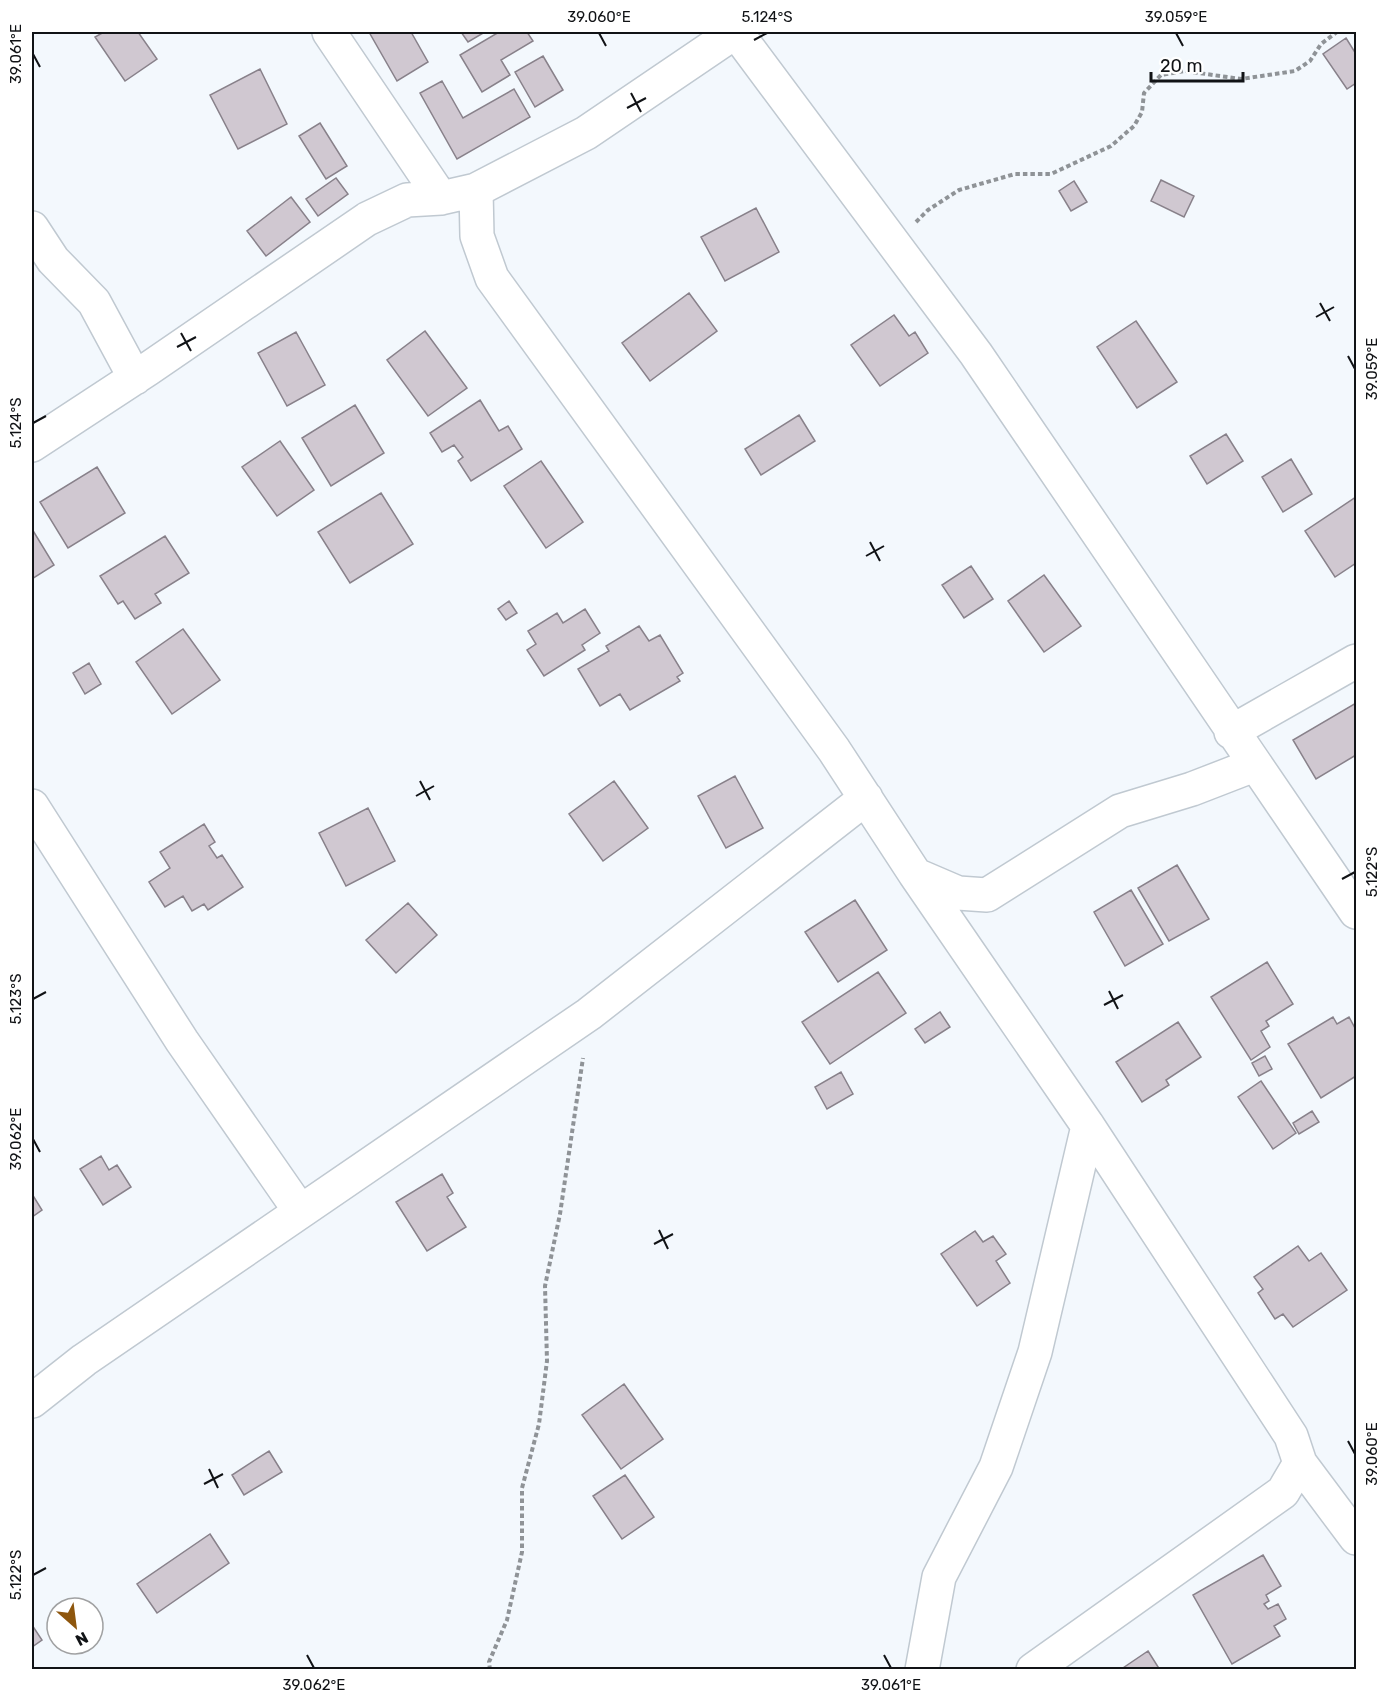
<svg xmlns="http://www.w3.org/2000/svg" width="1388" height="1701" font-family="Rubik,sans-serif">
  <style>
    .building { fill: #d0c8d1; stroke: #88818a; stroke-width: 1.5 }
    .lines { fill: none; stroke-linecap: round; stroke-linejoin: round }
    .minor-casing { stroke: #c0c9d1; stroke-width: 36 }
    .path { stroke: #8f9397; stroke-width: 4; stroke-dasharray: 4.5 3; stroke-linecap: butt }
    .minor { stroke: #fff; stroke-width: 33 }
    .ticks { fill: none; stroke: #111316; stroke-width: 2 }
    .neatline { fill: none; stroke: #111316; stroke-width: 2 }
    .ticks-label { font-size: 15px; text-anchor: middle; fill: #111316 }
  </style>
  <rect width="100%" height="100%" fill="#f3f8fd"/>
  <!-- building -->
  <path class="building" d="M104 32H138L157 59 125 81 95 37Z
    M369 32H411L428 62 397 81Z
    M461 32H485L468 42Z
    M499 32H527L533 41 501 60 510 75 482 92 460 55Z
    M1346 38 1356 54V83L1347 89 1323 54Z
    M543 56 563 90 535 107 515 72Z
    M260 69 287 124 238 149 210 95Z
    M442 81 463 118 514 89 530 117 457 159 420 93Z
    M320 123 347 166 326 179 299 136Z
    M336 178 348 194 318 216 306 199Z
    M1161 180 1194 196 1184 217 1151 201Z
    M1074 181 1087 202 1071 211 1059 191Z
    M291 197 310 222 266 256 247 231Z
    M756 208 779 252 725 281 701 237Z
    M689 293 717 331 650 381 622 343Z
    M894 315 909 336 915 332 928 353 880 386 851 345Z
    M1136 321 1177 382 1137 408 1097 347Z
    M425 331 467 388 428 416 387 360Z
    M296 332 325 385 287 406 258 353Z
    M480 400 499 431 508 426 522 449 471 481 458 461 463 457 454 445 442 452 430 433Z
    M355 405 384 453 331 486 302 438Z
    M799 415 815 441 761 475 745 449Z
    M1226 434 1243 461 1207 484 1190 456Z
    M280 441 314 490 277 516 242 467Z
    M1291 459 1312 494 1283 512 1262 477Z
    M541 461 583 522 546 548 504 486Z
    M97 467 125 513 68 548 40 502Z
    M381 493 413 544 350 583 318 532Z
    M1356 497V563L1335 577 1305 531Z
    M32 529 54 565 32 579Z
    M165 536 189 573 155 594 161 603 135 619 123 601 118 604 100 576Z
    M971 566 993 599 964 618 942 585Z
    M1044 575 1081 626 1044 652 1008 601Z
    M509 601 517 613 506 620 498 609Z
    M585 609 600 633 582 645 585 650 544 676 527 650 536 644 528 631 557 613 563 623Z
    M639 626 649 641 660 635 683 673 677 677 680 681 630 710 620 694 600 706 578 669 609 651 606 646Z
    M183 629 220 680 172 714 136 662Z
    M89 663 101 684 85 694 73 673Z
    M1356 703V755L1316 779 1293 740Z
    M735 776 763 828 726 848 698 796Z
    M614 781 648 828 603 861 569 814Z
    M368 808 395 861 346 886 319 833Z
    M204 824 215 842 209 846 217 858 222 855 243 887 208 910 204 904 192 911 183 896 165 907 149 882 170 868 160 852Z
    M1177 865 1209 919 1169 941 1138 888Z
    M1131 890 1163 944 1125 966 1094 912Z
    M855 900 887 950 838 982 805 932Z
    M408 903 437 935 396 973 366 940Z
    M1267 962 1293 1004 1266 1021 1269 1026 1261 1031 1270 1047 1251 1060 1211 997Z
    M878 972 906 1013 830 1064 802 1022Z
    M940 1012 950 1027 925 1043 915 1029Z
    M1333 1017 1337 1024 1349 1017 1356 1030V1076L1321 1098 1288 1044Z
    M1178 1022 1201 1057 1166 1080 1169 1085 1142 1102 1116 1062Z
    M1265 1056 1272 1069 1259 1076 1252 1063Z
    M841 1072 853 1094 827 1109 815 1087Z
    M1261 1081 1296 1133 1273 1149 1238 1097Z
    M1312 1111 1319 1122 1299 1134 1293 1123Z
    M101 1156 109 1170 117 1165 131 1187 103 1205 80 1169Z
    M442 1174 453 1193 447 1197 466 1227 427 1251 396 1202Z
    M32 1194 42 1210 32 1217Z
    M975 1231 983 1242 993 1236 1006 1254 996 1261 1010 1283 977 1306 941 1254Z
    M1298 1246 1309 1261 1321 1253 1347 1290 1293 1327 1283 1314 1275 1319 1258 1293 1263 1289 1254 1277Z
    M624 1384 663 1439 621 1469 582 1415Z
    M269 1451 282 1472 244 1495 232 1475Z
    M625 1475 654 1517 622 1539 593 1496Z
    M210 1534 229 1563 157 1613 137 1584Z
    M1263 1555 1281 1586 1266 1595 1269 1601 1264 1604 1268 1609 1278 1604 1286 1619 1274 1626 1280 1636 1232 1664 1193 1595Z
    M32 1625 42 1640 32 1647Z
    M1148 1651 1160 1670H1120Z"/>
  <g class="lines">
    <defs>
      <path id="minor" d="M329 32 441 198
        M736 32 976 354 1356 912
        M476 190 477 236 492 278 834 750 915 874 1088 1126 1291 1436 1300 1463 1283 1492 1033 1670
        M32 228 53 260 94 302 135 378
        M32 445 148 369 367 219 407 200 441 198 476 190 586 133 735 32
        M1231 732 1356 661
        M32 806 182 1041 300 1211
        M916 875 958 893 987 895 1120 811 1192 789 1254 765
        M32 1401 84 1360 589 1014 866 798
        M1300 1463 1356 1538
        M922 1670 939 1577 996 1467 1035 1352 1088 1126"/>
    </defs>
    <!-- minor casing -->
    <use href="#minor" class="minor-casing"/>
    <!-- path -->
    <path class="path" d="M916 222 928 210 959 190 1015 174H1051L1111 146 1134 126 1142 112 1144 93 1161 75 1185 71 1241 79 1295 71 1310 61 1321 44 1337 32
      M490 1670 489 1662 507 1620 522 1552V1488L539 1424 547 1361 545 1286 560 1214 583 1058"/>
    <!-- minor -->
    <use href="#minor" class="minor"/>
  </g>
  <!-- ticks -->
  <path class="ticks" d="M599 33 606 46M1176 33 1183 46M754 40 767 33M33 54 40 67M631 93 641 112M627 108 646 98M1320 303 1330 321M1316 317 1334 307M181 333 191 351M177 347 196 337M1348 356 1355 369M33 423 46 416M870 542 880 561M866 556 884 546M420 781 430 800M416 796 434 786M1342 879 1355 872M1109 991 1118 1009M33 999 46 992M1104 1005 1123 995M33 1139 40 1152M659 1230 668 1249M654 1244 673 1234M1348 1441 1355 1454M209 1469 218 1488M204 1484 223 1474M33 1575 46 1568M307 1655 314 1668M884 1655 891 1668"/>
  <!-- border -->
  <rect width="1388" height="1701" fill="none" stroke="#ffffff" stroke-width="66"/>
  <!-- north arrow -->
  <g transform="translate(75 1626) rotate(152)"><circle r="28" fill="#ffffff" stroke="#a0a1a2" stroke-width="1.5"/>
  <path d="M0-4.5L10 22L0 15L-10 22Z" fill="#8e560d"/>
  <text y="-9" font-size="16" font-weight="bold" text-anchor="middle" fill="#111316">N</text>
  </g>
  <!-- scale -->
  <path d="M1151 72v9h92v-9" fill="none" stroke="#111316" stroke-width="3"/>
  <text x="1160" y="72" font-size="18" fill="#111316" stroke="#ffffff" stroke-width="4.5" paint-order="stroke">20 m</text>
  <rect x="33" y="33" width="1322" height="1635" class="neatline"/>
  <g class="ticks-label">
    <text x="599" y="22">39.060°E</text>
    <text x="767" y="22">5.124°S</text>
    <text x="1176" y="22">39.059°E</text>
    <text transform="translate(16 54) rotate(-90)" y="5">39.061°E</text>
    <text transform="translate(1372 369) rotate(-90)" y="5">39.059°E</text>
    <text transform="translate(16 423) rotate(-90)" y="5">5.124°S</text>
    <text transform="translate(1372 872) rotate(-90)" y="5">5.122°S</text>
    <text transform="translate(16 999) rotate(-90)" y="5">5.123°S</text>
    <text transform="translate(16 1139) rotate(-90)" y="5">39.062°E</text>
    <text transform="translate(1372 1454) rotate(-90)" y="5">39.060°E</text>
    <text transform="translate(16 1575) rotate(-90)" y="5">5.122°S</text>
    <text x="314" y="1690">39.062°E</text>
    <text x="891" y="1690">39.061°E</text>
  </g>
</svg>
